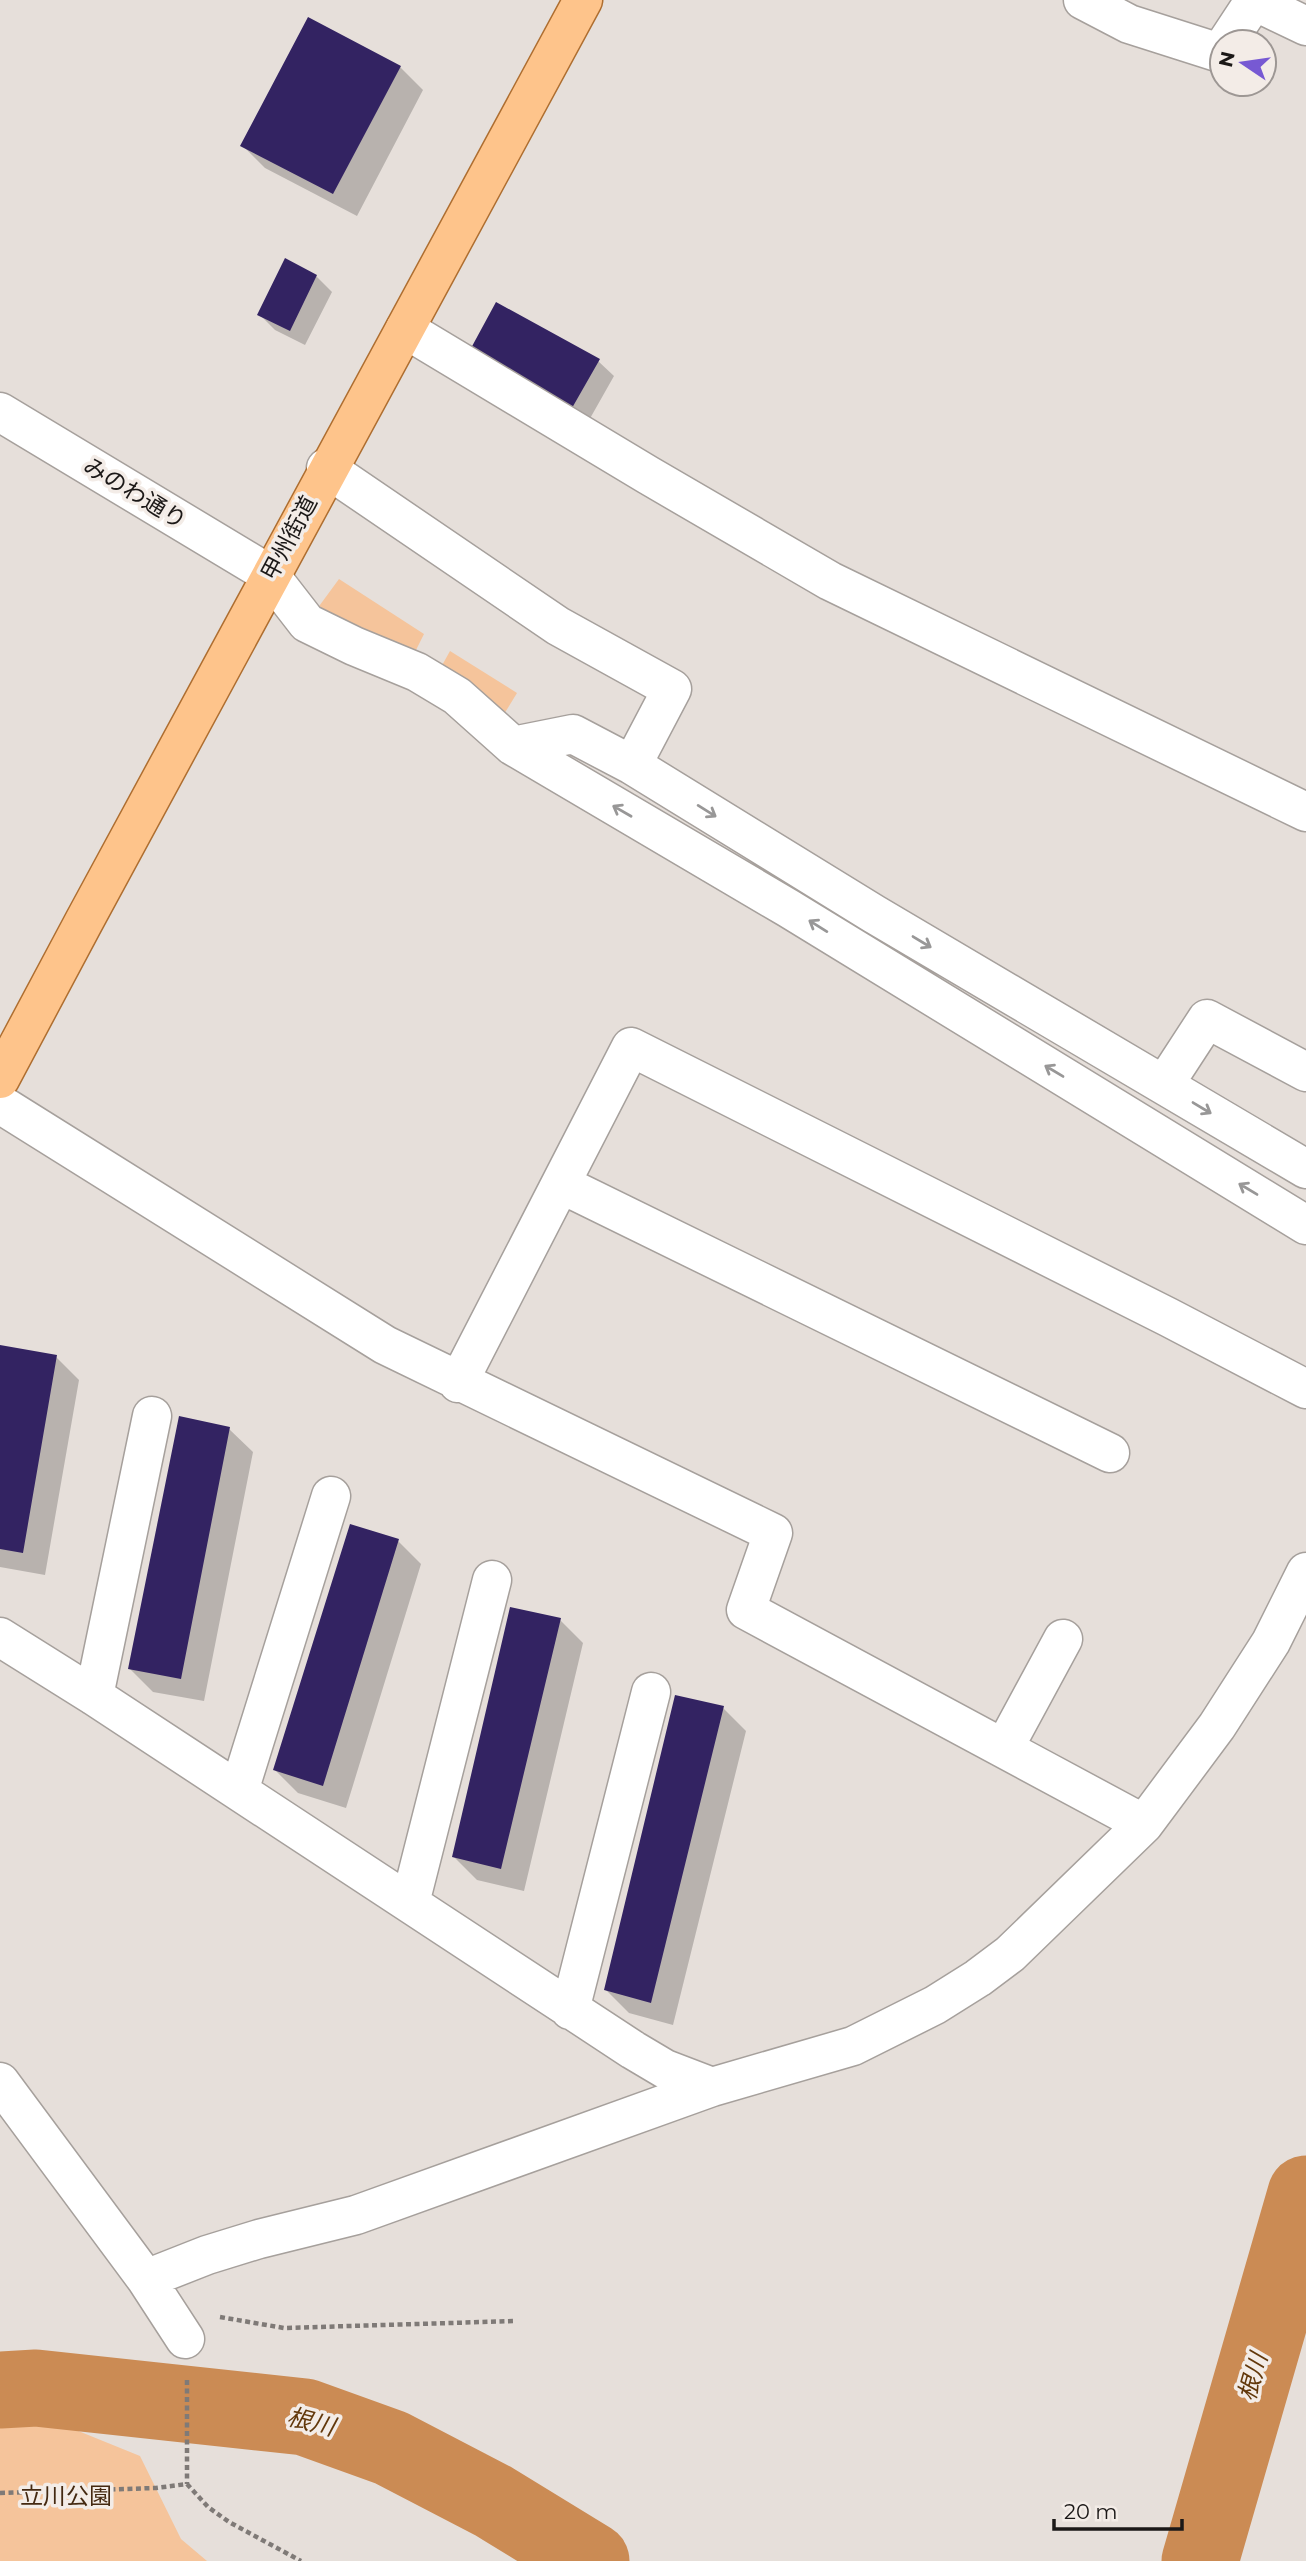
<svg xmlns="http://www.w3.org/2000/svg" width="1306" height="2561" font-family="Montserrat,'Noto Sans JP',sans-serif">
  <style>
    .green { fill: #f5c49b }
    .shadow { fill: #0003 }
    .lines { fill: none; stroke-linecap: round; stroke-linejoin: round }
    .river { stroke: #cb8b54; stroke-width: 77 }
    .building { fill: #332362 }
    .minor-casing { stroke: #a6a09c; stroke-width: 41 }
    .major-casing { stroke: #ae6e30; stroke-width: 41 }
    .path { stroke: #7f7a77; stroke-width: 4.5; stroke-dasharray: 5 3.5; stroke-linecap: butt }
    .minor { stroke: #fff; stroke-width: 38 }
    .major { stroke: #fec48b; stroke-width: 38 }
    .oneway { stroke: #989797 }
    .labels { text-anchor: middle; stroke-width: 7; stroke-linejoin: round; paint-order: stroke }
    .street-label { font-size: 23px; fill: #1b1817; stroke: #f3ece7 }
    .park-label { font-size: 23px; fill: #442911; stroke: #f3ece7 }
    .water-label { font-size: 24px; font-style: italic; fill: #62380b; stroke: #f3ece7 }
  </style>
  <rect width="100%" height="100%" fill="#e6dfda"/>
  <!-- green -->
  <path class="green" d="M339 579 424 634 413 656 317 609Z
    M450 651 517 693 501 719 440 669Z
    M0 2421 66 2426 140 2456 181 2539 207 2561H0Z"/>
  <!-- shadow -->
  <path class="shadow" d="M400 67 423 90 357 216 265 168 242 145Z
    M316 276 332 292 305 345 275 330 259 314Z
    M472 350 598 361 614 376 588 422Z
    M0 1347 56 1357 79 1380 45 1575 0 1567Z
    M229 1429 253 1452 204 1701 153 1692 130 1669Z
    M398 1541 421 1564 346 1808 298 1793 275 1770Z
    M560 1620 583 1643 524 1891 477 1880 454 1857Z
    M723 1708 746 1731 673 2025 629 2013 606 1990Z"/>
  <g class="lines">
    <!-- river -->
    <path class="river" d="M0 2390 36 2388 305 2417 391 2448 493 2501 591 2561
      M1200 2561 1306 2194"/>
  </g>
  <!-- building -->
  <path class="building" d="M308 17 401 66 333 194 240 146Z
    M285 258 317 275 290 331 257 315Z
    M496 302 600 359 572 408 470 350Z
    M0 1345 57 1355 23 1553 0 1549Z
    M179 1416 230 1427 181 1679 128 1669Z
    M350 1524 399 1539 323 1786 273 1770Z
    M510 1607 561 1618 501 1869 452 1857Z
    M675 1695 724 1706 651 2003 604 1990Z"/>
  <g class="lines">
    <defs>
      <path id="minor" d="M1083 0 1129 24 1220 53 1222 50
        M1227 42 1254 1 1306 26
        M405 329 648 475 830 581 1306 812
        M0 412 269 574 307 623 354 646 417 672 457 696 513 746 788 908 1306 1225
        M326 468 558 626 672 689 632 765
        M513 746 573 734 632 765 874 914 1306 1169
        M1164 1085 1207 1019 1306 1072
        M0 1104 385 1345 773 1533 746 1610 1144 1824
        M561 1184 1110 1453
        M458 1383 631 1047 1168 1317 1306 1389
        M0 1637 94 1696 633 2050 665 2069 712 2087
        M94 1696 152 1416
        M1004 1748 1063 1639
        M239 1791 331 1496
        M410 1903 492 1580
        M570 2010 651 1692
        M0 2082 146 2279 185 2339
        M146 2279 207 2255 259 2239 356 2215 712 2087 853 2046 935 2005 978 1978 1010 1954 1144 1824 1217 1726 1271 1642 1306 1572"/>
      <path id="major" d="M0 1079C192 718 386 358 583 0"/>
    </defs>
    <!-- minor casing -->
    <use href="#minor" class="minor-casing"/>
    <!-- major casing -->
    <use href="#major" class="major-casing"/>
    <!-- path -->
    <path class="path" d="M220 2317 284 2328 516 2321
      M187 2380V2484
      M187 2484 208 2507 229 2522 301 2561
      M0 2493 156 2488 187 2484"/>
    <!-- minor -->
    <use href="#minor" class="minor"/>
    <!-- major -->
    <use href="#major" class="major"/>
  </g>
  <!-- one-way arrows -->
  <defs><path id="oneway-shaft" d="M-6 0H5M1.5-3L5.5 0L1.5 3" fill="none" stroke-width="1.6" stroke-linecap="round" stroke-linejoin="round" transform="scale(1.75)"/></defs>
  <g class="oneway">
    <use href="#oneway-shaft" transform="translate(622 811) rotate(-150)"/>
    <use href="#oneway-shaft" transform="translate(707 811) rotate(32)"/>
    <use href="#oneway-shaft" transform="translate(818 926) rotate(-148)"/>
    <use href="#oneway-shaft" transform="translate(922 942) rotate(31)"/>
    <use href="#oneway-shaft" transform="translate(1054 1071) rotate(-149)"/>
    <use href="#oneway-shaft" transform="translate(1202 1108) rotate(31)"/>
    <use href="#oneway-shaft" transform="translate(1248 1189) rotate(-149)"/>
  </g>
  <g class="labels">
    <!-- street labels -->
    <g class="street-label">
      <text transform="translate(135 493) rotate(31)" y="8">みのわ通り</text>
      <text transform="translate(289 538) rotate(-62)" y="8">甲州街道</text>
    </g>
    <!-- park labels -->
    <g class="park-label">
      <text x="66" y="2504">立川公園</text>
    </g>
    <!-- water labels -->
    <g class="water-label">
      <text transform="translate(1253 2377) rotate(-74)" y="8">根川</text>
      <text transform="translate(311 2422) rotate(14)" y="8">根川</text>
    </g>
  </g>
  <!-- north arrow -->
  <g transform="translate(1243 63) rotate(283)"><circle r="33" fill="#f3ece7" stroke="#9d9794" stroke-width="2"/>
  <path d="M0-5L12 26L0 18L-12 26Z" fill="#7759d3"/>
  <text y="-10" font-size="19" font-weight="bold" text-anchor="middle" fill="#1b1817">N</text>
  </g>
  <!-- scale -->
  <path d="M1054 2519v10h128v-10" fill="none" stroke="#1b1817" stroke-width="3.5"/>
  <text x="1064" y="2519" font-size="21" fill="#1b1817" stroke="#f3ece7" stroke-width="5" paint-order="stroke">20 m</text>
</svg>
